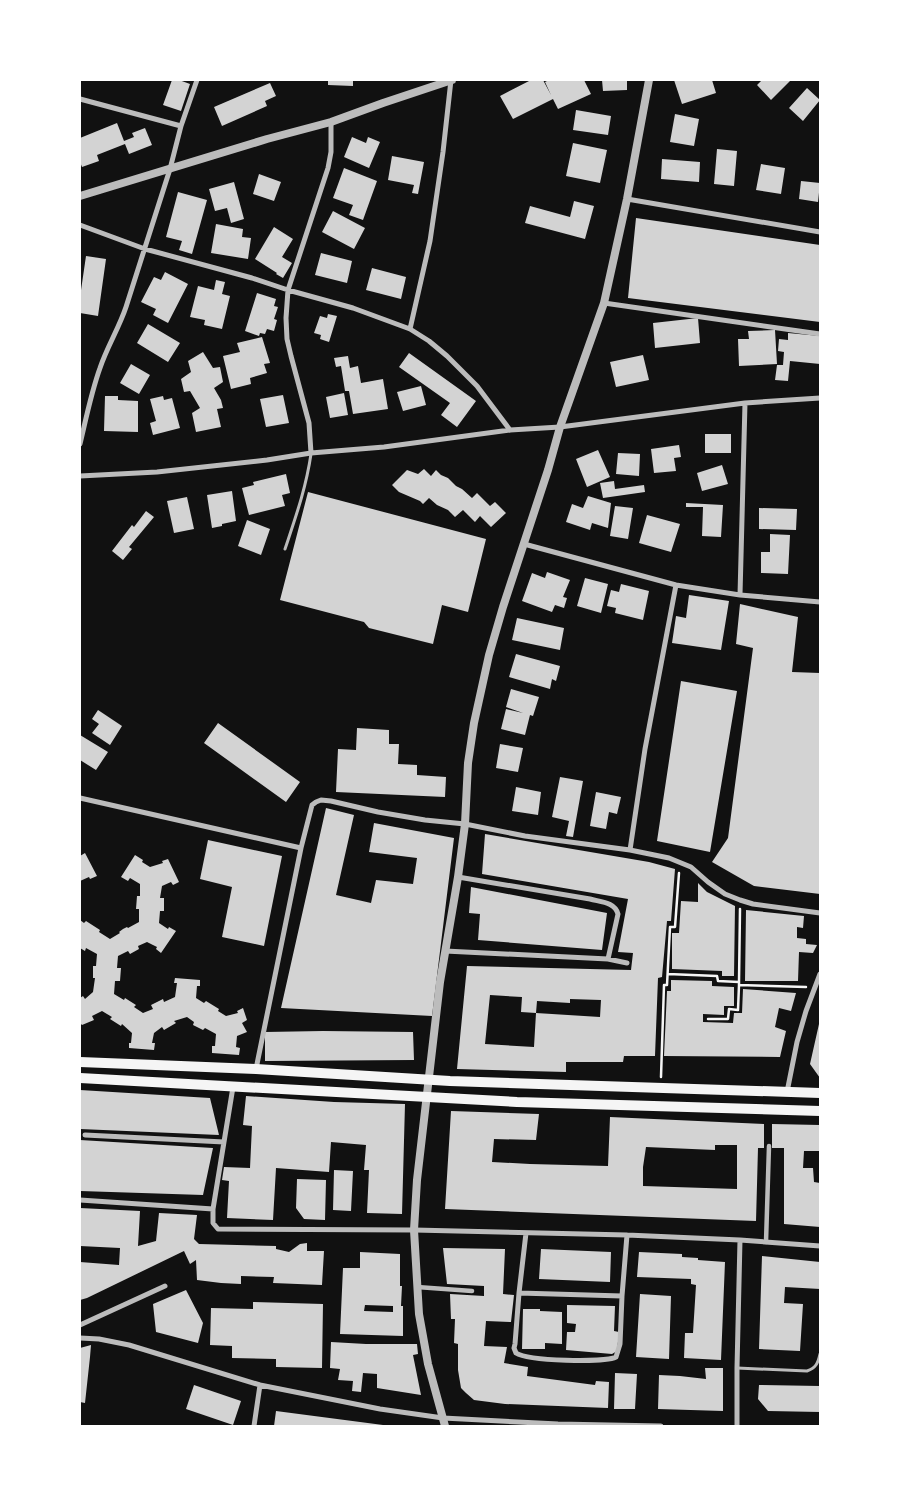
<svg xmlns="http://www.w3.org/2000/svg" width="900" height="1506" font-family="Karla,sans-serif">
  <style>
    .building { fill: #d3d3d3; fill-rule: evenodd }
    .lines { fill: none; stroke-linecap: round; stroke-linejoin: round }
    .path { stroke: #f5f5f5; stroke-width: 2.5 }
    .service { stroke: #bcbcbc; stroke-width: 3 }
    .pedestrian { stroke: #bcbcbc; stroke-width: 4.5 }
    .minor { stroke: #bcbcbc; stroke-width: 5 }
    .tertiary { stroke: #bcbcbc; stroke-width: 8 }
    .primary { stroke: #f5f5f5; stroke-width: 10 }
  </style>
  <rect width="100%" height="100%" fill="#111"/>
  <!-- building -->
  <path class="building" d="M172 80H179L190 84 181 111 163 105Z
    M328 80H353V86L328 85Z
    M531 80H543L551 95 545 82 549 80H584L591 94 558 109 553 99 513 119 500 96Z
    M602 80H627V90L603 91Z
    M674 80H712L716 93 682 104Z
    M762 80H791L771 100 757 85Z
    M270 83 276 96 265 101 267 106 222 126 214 107Z
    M807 88 820 100 803 121 789 108Z
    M576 110 611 116 608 135 573 130Z
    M675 114 699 119 694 146 670 142Z
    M117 123 124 141 134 137 132 133 145 128 152 145 129 154 125 144 97 155 99 161 82 167 80 162V138Z
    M352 137 366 143 368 137 380 142 369 168 344 157Z
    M573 143 607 150 600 183 566 176Z
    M717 149 737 151 734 186 714 184Z
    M392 156 424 162 418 194 412 193 414 185 388 180Z
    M662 159 700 162 699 182 661 179Z
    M761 164 785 168 781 194 756 190Z
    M344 168 377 181 363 220 349 215 353 205 333 198Z
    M259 174 281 182 274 201 253 194Z
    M801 181 820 183 818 202 799 199Z
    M234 182 244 219 231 223 227 208 215 211 209 189Z
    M178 192 207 200 192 254 179 250 182 241 166 237Z
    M574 201 594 206 585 239 525 223 530 206 570 217Z
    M333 211 365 228 354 249 322 232Z
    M636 218 820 245V322L628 298Z
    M216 224 243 229 242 237 251 238 248 259 211 253Z
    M274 227 293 239 282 257 292 263 283 278 276 274 277 273 255 259Z
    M321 253 352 261 347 283 315 275Z
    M86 256 106 259 98 316 80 313V297Z
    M372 268 406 277 401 299 366 290Z
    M165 272 188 284 168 323 153 315 156 309 141 302 154 277 161 280Z
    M216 280 225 282 222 294 230 296 222 329 204 325 205 320 190 317 198 286 214 290Z
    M257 293 276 299 274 306 278 307 274 319 277 320 274 331 267 329 265 334 260 333 259 336 245 331Z
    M328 314 337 316 329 342 320 339 321 335 314 333 320 316 327 318Z
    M698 318 700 343 655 348 653 323Z
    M148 324 180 343 168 362 137 343Z
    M775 330 777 364 739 366 738 339H749L748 331Z
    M788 333 820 336V364L790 361 788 381 775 380 777 365H783L784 352 778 351 779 339 788 340Z
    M262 337 270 363 264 364 267 373 250 378 251 384 231 389 223 356 240 352 237 343Z
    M203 352 213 368 220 367 223 382 214 388 221 400 223 408 217 409 221 427 196 432 192 413 200 408 190 391 184 392 181 379 191 372 188 361Z
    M409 353 476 401 457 427 441 415 450 403 399 367Z
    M643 355 649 380 616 387 610 362Z
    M348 356 350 368 358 366 361 383 383 379 388 409 353 414 349 391H345L341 366 336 367 334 358Z
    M131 364 150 375 139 394 120 383Z
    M421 386 426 405 403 411 397 392Z
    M344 393 348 415 330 418 326 397Z
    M283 395 289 423 266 427 260 399Z
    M105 396H118V400L138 401V432L104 431Z
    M163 396 164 400 172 398 180 428 153 435 150 423 156 421 150 399Z
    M705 434H731V453H705Z
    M679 445 681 457 674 458 676 471 654 473 651 449Z
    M598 450 610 477 587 487 576 459Z
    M618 453 640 454 639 476 616 474Z
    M722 465 728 484 702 491 697 473Z
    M424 469 431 476 436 470 441 475 448 478 456 486 462 489 472 498 477 493 490 506 495 502 506 513 491 527 480 516 475 522 463 510 455 517 448 510 437 505 429 498 423 504 420 501 399 492 392 485 407 470 418 474Z
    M286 474 290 493 282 495 285 506 249 515 242 488 254 485 253 482Z
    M614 481 615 489 644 485 645 492 603 498 600 483Z
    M232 491 236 521 222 524V526L212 528 207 495Z
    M308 492 486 539 468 612 442 605 433 644 369 628 364 622 280 600Z
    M588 496 611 503 608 528 592 523 590 530 566 522 572 504 583 508Z
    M187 497 194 529 174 533 167 501Z
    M686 503 723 505 721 537 702 536 703 507H686Z
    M615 506 633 508 628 539 610 536Z
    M759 508 797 509 796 530 759 529Z
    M146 511 154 517 129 547 132 549 123 560 112 551 132 525 134 527Z
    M647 515 680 524 671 552 639 543Z
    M247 520 270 529 261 555 238 546Z
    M770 534 790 535 788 574 761 573V552H770Z
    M547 572 570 580 563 597 567 598 564 608 555 605 552 612 522 601 532 573 545 578Z
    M585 578 608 584 601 613 577 606Z
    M621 584 649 591 643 620 615 613 616 608 607 606 611 590 619 592Z
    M689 595 729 601 721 650 672 643 676 616 686 618Z
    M740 604 798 617 792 672 820 673V894L754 886 712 862 728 838 753 648 736 644Z
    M517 618 564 628 560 650 512 640Z
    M516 654 560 666 556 681 552 679 550 689 509 677Z
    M681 681 737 691 710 852 657 841Z
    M511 689 539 697 533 716 530 715 525 735 501 729 506 709 523 713 506 707Z
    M98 710 122 726 110 745 92 733 99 724 92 719Z
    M218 723 300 782 286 802 204 743Z
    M357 728 389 730V744H399L398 764 417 765V775L446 777 445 797 336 792 338 749 356 750Z
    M80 735 108 752 96 770 80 760Z
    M500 744 523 748 518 772 496 768Z
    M560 777 583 781 573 837 566 836 569 821 552 817Z
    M516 787 541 792 538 815 512 811Z
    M596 792 621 797 617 814 609 812 606 829 590 826Z
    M326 808 354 815 336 895 371 903 376 880 413 884 417 858 369 852 374 823 454 838 432 1016 281 1008Z
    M485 834 649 862 675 869 671 921H667L662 977 658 978 655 1056H624L623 1062H566V1072L457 1069 467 966 631 970 633 953 618 952 628 899 482 874ZM490 995 522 997 521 1012 536 1013 534 1047 485 1044ZM570 999 601 1000 600 1017 536 1013 537 1001 570 1003Z
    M208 840 282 856 264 946 222 937 232 887 200 879Z
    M85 853 97 876 90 879 89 877 80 881V856Z
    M135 855 143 860 142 862 150 867 163 863 162 861 168 859 179 882 173 885 171 882 162 886 160 898H164V911H160L159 923 168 929 169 927 176 931 161 953 156 949 157 947 147 942 138 946 139 949 130 954 128 951 118 956 117 968H121L120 981H115L114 994 124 1000 125 998 136 1005 134 1007 143 1013 153 1009 151 1005 163 999 164 1002 175 997 177 983H174L175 978 200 980V986H197L196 998 204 1003 206 1001 219 1009 218 1011 226 1016 238 1013 237 1011 243 1008 247 1020 242 1023 247 1032 237 1036 236 1047 240 1048 239 1055 212 1053V1046H215L216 1034 205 1028 203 1030 193 1025 194 1022 187 1017 174 1021 176 1023 164 1030 162 1027 154 1033 152 1043H155L154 1050 129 1048V1043H131L132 1033 122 1024 121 1026 110 1019 112 1017 102 1011 92 1016 94 1020 82 1025 80 1023V998L83 996 85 999 93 992 95 978H93V966H96L97 954 86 948 85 951 80 948V920L84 923 86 921 100 930 99 932 110 939 120 933 119 932 123 929 127 927 128 928 139 922V909H136L137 896H140V884L130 878 128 881 121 877Z
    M698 883 707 892 735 906 734 976H722V971L672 969V933H679L681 901 698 902Z
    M471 887 607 913 602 950 478 940 480 914 469 913Z
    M746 910 804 916 803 928 797 927V938L806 939V944L817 945 813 953 799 952 798 981H745Z
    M671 980 712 981V986L734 987V1006H724V1015L703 1014V1022L733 1023 734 1013H742L743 989 796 993 791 1011 779 1008 775 1027 786 1031 780 1057 664 1056 667 991H671Z
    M819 1024H820V1078L810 1064Z
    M323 1031 413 1032 414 1060 265 1061V1032Z
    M80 1090 210 1098 219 1135 80 1129Z
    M246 1096 334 1102 405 1104 402 1214 367 1213 369 1170H364L366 1145 331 1142 329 1172 276 1168 273 1220 227 1218 229 1181 222 1180 224 1167 250 1168 252 1126 243 1125Z
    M451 1111 539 1114 536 1140 494 1139 492 1162 530 1164 608 1166 610 1117 764 1124V1148H758L756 1221 445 1209ZM715 1145H737V1189L643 1186V1167L646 1147 715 1150Z
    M772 1124 820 1125V1151H804L803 1168H813L814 1182 820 1183V1227L784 1224V1148H772Z
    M80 1140 213 1148 203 1195 80 1191Z
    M334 1170 353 1171 351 1211 333 1210Z
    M297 1179 326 1180 325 1220 304 1219 296 1208Z
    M80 1208 140 1211 138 1246 156 1241 159 1213 197 1215 194 1239 199 1244 276 1246V1249L289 1252 300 1244 307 1243V1251H324L322 1285 273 1283 274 1277 241 1276V1284L221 1283 197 1280 196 1260 190 1264 184 1251 87 1298 80 1300V1262L119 1265 120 1248 80 1246Z
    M443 1248 505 1249 503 1294 514 1295 511 1322 486 1321 484 1346 507 1347 504 1363 528 1367 527 1376 595 1385 596 1381 609 1382 608 1408 505 1404 474 1400 466 1393 461 1388 458 1370V1344L454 1343 455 1319H451L450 1294 484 1296V1286L447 1284Z
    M541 1249 611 1252 610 1282 539 1279Z
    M360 1252 400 1254V1286H402L401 1306H403V1336L340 1334 343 1268H360ZM365 1305 393 1306V1312L364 1311Z
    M639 1252 682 1254V1257L698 1258V1260L725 1262 721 1360 684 1358 685 1333H693L696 1285 691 1284V1279L637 1277Z
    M762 1256 820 1262V1289L785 1287 784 1303 803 1304 800 1351 759 1349Z
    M186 1290 203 1323 198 1343 156 1332 153 1304Z
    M640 1294 671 1296 669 1359 636 1357Z
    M253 1302 323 1304 322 1368 276 1367V1359L232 1358V1346L210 1345 211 1308 253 1309Z
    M567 1305 615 1306 614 1331 619 1332 617 1351 612 1354 566 1350 567 1332H575L576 1324 567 1323Z
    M523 1309H540V1311L562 1312V1344L545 1343V1349H522Z
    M331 1342 366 1344H417L418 1354 413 1355 421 1395 377 1388V1374L363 1373 361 1392 352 1391 353 1381 338 1380 340 1369 330 1368Z
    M91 1345 90 1357 85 1403 80 1402V1348Z
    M705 1368H723V1411L658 1409 659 1375 680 1376 706 1379Z
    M615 1373 637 1374 635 1409H614Z
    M194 1385 241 1401 233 1425 186 1409Z
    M759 1385 820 1386V1412L768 1411 758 1399Z
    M276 1411 383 1425V1426H274Z"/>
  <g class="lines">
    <!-- path -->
    <path class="path" d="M668 974 717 976 718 981 739 982V985L806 987
      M739 982 740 909
      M708 1019H728L729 1009 738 1010 739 985
      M661 1077 664 985H667L670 927H675L679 873"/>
    <!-- service -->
    <path class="service" d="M285 549C296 516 306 488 311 454
      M737 1368 807 1371C816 1368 818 1363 820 1354"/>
    <!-- pedestrian -->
    <path class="pedestrian" d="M766 1242 769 1146
      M417 1287 472 1291"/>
    <!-- minor -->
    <path class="minor" d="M80 99 181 126
      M627 199 820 232
      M80 225 145 249 252 278 288 290 353 308 410 329 429 341 447 356 477 386 510 430
      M604 303 820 334
      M410 329 430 241 443 152 451 80
      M80 444C86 419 91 393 100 368 107 347 119 328 126 307L170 169 181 126 197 80
      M311 453 309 423 291 356 287 339 286 318 288 290 328 168 331 152V122
      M80 476 157 472 267 460 311 453 384 447 510 430 560 427 745 403 820 398
      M524 544 676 585 740 595 820 602
      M740 595 745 403
      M80 798 301 848
      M630 850 645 749 676 585
      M458 877 590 899C601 902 615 902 618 914L608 959
      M445 951 608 959 627 963
      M256 1069 301 848 312 805 316 802 321 800 331 801 378 812 425 820 465 824 525 836 630 850 669 858 691 867 708 882 725 894 740 900 753 904 820 913
      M233 1087 213 1209V1223L218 1229 414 1230 627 1235 740 1240 820 1246
      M787 1092 797 1042 806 1011 820 974
      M85 1135 224 1142
      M80 1200 213 1209
      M526 1233 519 1293 622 1296 627 1235
      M519 1293 515 1344 514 1348 516 1353C528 1361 604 1363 616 1357L620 1344 622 1296
      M80 1325 165 1286
      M80 1338 99 1339 129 1345 260 1385 380 1409 443 1418 558 1424 661 1426
      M254 1426 260 1385
      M737 1426V1368L740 1240"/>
    <!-- tertiary -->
    <path class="tertiary" d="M80 196 267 139 331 122 383 103 452 80
      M445 1426 428 1364 419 1314 414 1230 417 1180 440 982 458 877 465 824 468 763 474 723 489 655 503 607 548 470 560 427 604 303 627 199 649 80"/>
    <!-- primary -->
    <path class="primary" d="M80 1062 256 1069 450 1081 820 1093
      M80 1078 517 1102 820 1111"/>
  </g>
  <!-- border -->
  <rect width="900" height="1506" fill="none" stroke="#ffffff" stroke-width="162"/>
</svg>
